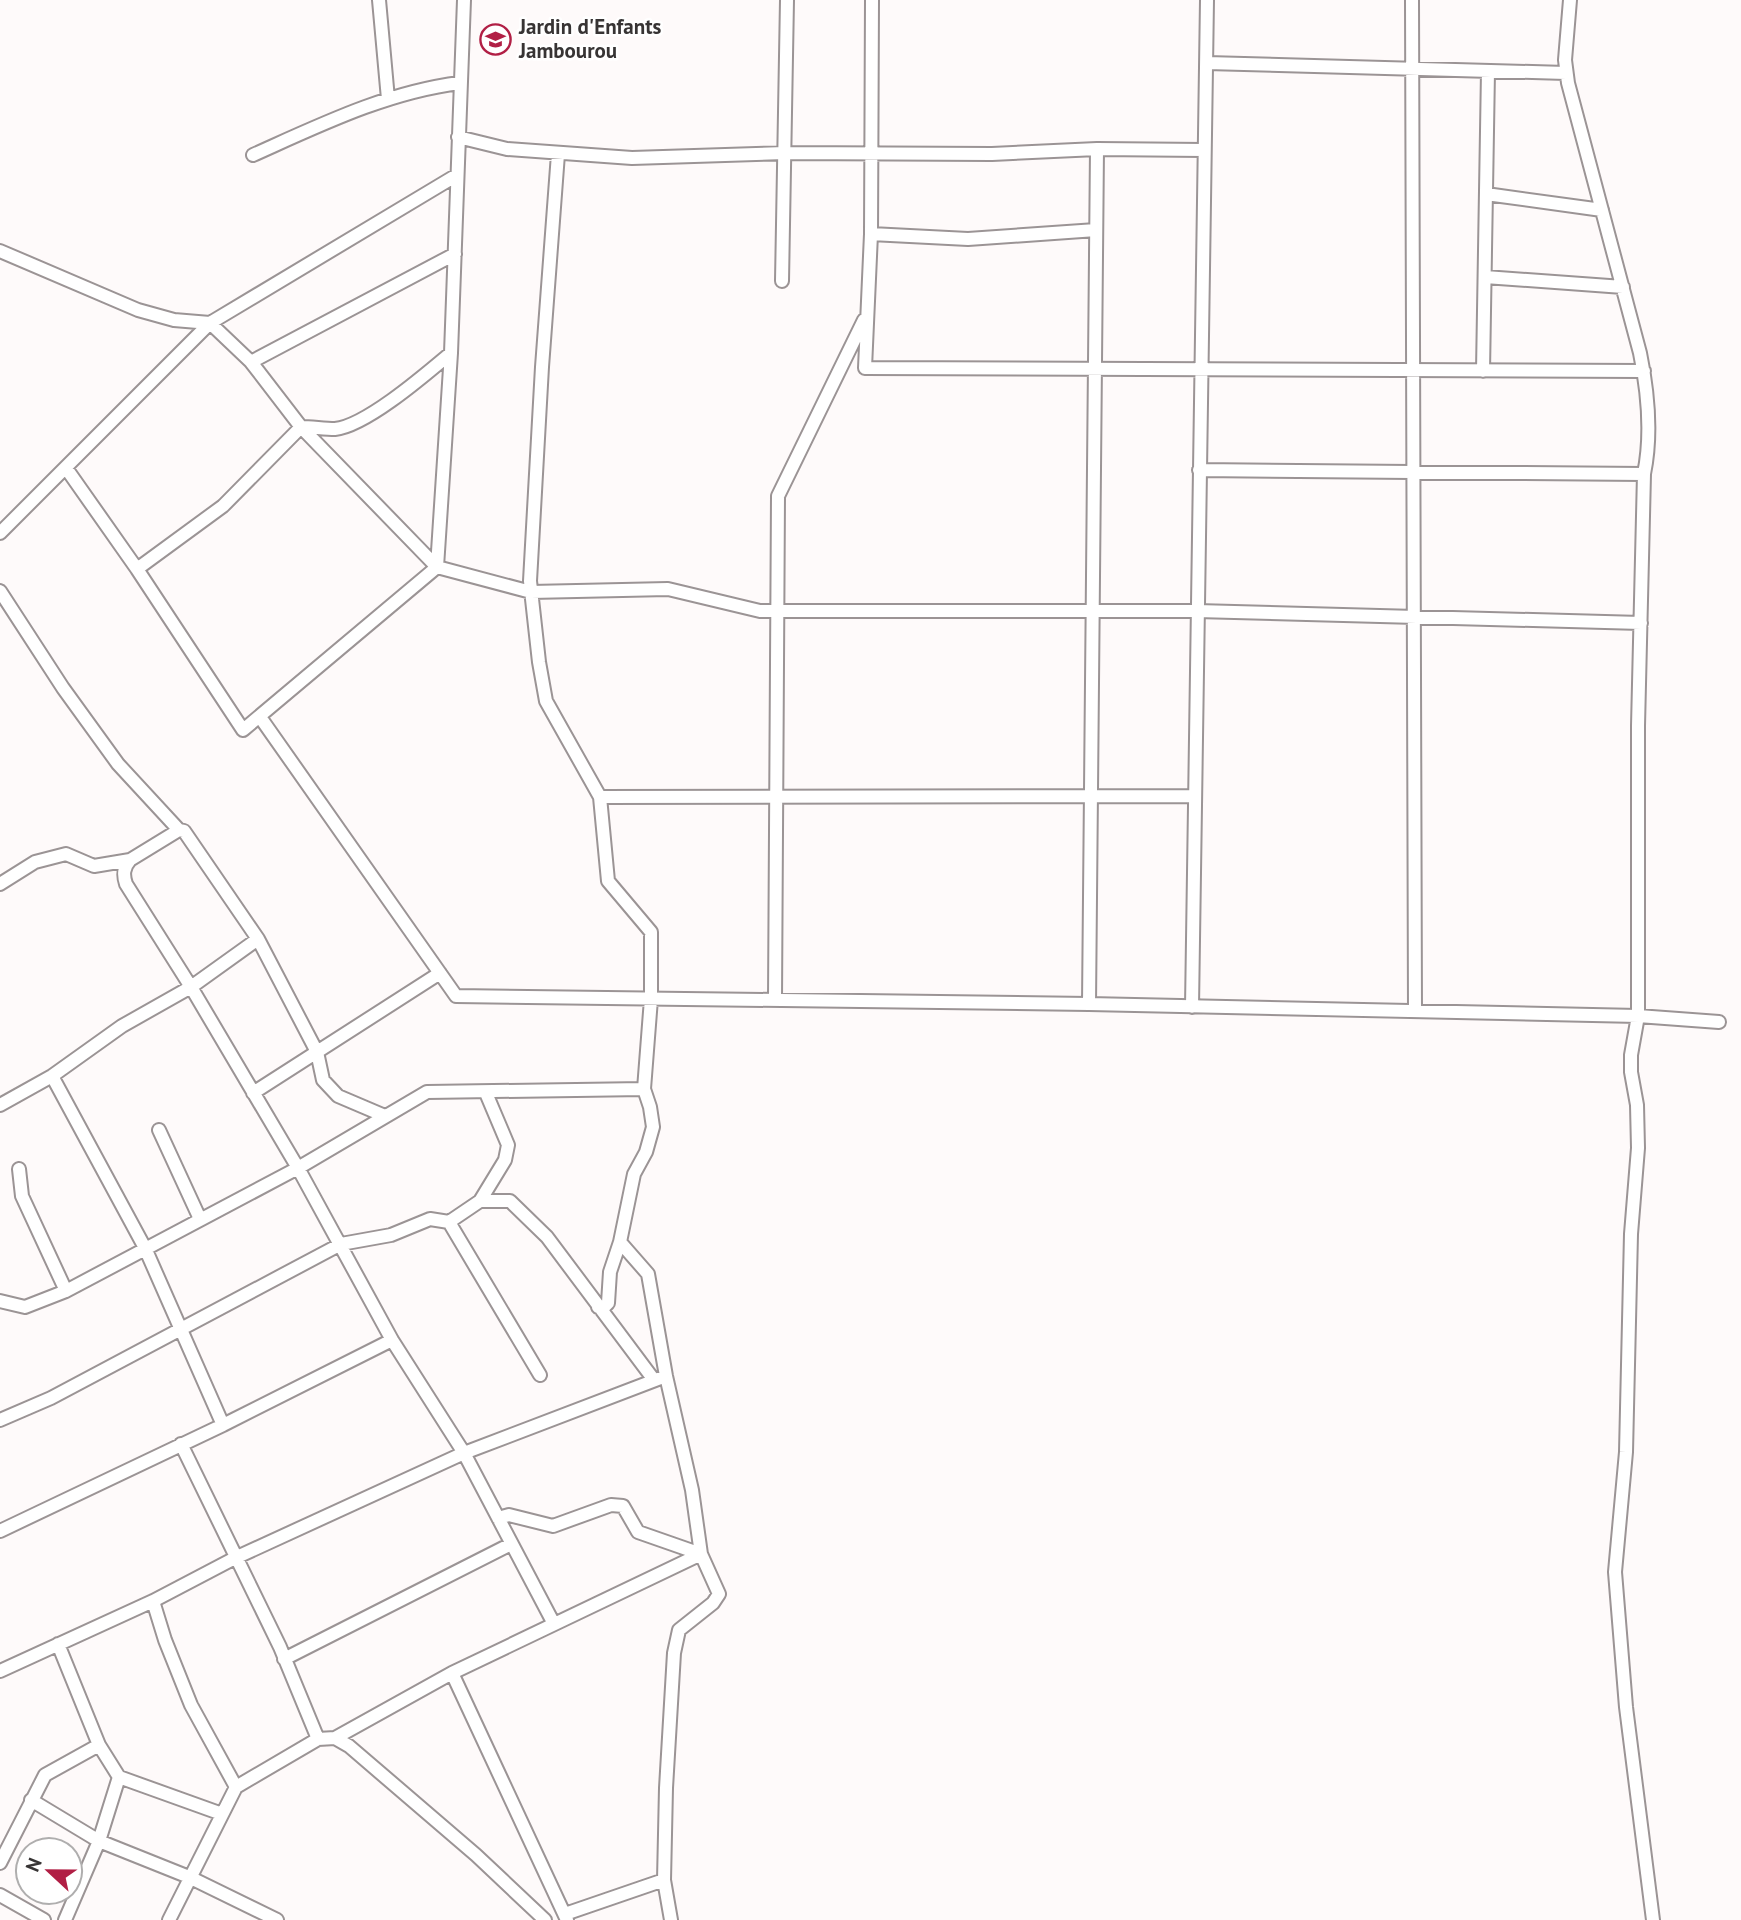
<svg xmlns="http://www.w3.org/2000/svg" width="1741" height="1920" font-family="'PT Sans',sans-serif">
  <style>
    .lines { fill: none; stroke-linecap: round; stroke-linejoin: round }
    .minor-casing { stroke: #9b9495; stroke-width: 16 }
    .minor { stroke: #fff; stroke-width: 12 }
    .labels { text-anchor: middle; stroke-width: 5; stroke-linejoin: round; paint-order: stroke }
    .poi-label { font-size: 21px; font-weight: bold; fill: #373434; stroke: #fff; text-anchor: start }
  </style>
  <rect width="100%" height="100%" fill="#fefafa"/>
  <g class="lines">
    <defs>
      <path id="minor" d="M379 0 388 99
        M464 0 451 353 437 567 531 592 668 589 760 611H1197L1641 623
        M872 0 871 234 865 368 1644 371
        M1412 0 1415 1011
        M1570 0 1565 60 1568 83 1640 353C1648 392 1652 435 1644 474L1638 726V1016L1631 1055V1072L1637 1105 1638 1148 1631 1234 1626 1452 1615 1572 1626 1707 1653 1920
        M1207 63 1566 73
        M458 137 507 149 632 158 784 153 992 154 1097 149 1204 150
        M558 154 542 367 530 581 539 662 546 701 600 797 1194 796
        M253 155C320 125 387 92 460 83
        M1486 194 1602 210
        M871 234 968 239 1096 230
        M0 251 138 310 174 320 210 323 251 362 301 427 437 567 243 730 137 569 66 468
        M1485 277 1623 287
        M782 281 787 0
        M251 362 455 254
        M1483 371 1488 71
        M1199 470 1644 474
        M0 533 210 323 457 175
        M137 569 223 506 301 427C312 427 324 429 335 429 366 426 426 374 451 353
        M0 591 63 688 118 764 179 830
        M260 717 456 996 1089 1004 1638 1016 1719 1022
        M600 797 608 881 651 932V999L644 1089 650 1107 653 1127 646 1152 634 1174 620 1242 648 1274 666 1376 692 1490 701 1554 719 1594 713 1603 679 1630 674 1653 666 1788 664 1880 671 1920
        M130 860C123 868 123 875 126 884L191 987 298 1168 392 1340 464 1453 554 1624
        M0 884 35 862 66 854 94 866 130 860 179 830 184 831 258 939 317 1052 323 1080 338 1096 385 1116
        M775 1000 778 496 864 320
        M1089 1004 1097 149
        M1192 1007 1207 0
        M52 1076 145 1248 223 1425
        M253 1093 440 973
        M0 1105 52 1076 122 1026 191 987 258 939
        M159 1130 200 1219
        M19 1169 22 1196 66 1291
        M480 1201H510L547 1237 654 1380
        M449 1222 540 1375
        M0 1301 25 1307 66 1291 298 1168 427 1092 644 1089
        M598 1307 603 1308 608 1303 610 1272 620 1242
        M0 1420 51 1398 341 1244 391 1235 430 1219 449 1222 480 1201 505 1160 508 1145 486 1093
        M181 1444 280 1647 318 1739
        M498 1518 509 1515 553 1526 611 1505 623 1506 638 1532 701 1554
        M0 1531 223 1425 392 1340
        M153 1601 165 1640 191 1705 236 1787
        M58 1644 99 1745 119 1777 99 1841 65 1920
        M284 1659 511 1544
        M0 1671 153 1601 235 1558 464 1453 666 1376
        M452 1673 567 1920
        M335 1738 349 1746 476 1855 545 1920
        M119 1777 222 1814
        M31 1800 99 1841 189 1877 277 1920
        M0 1863 45 1775 99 1745
        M0 1895 44 1920
        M565 1914 664 1880
        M169 1920 236 1787 318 1739 335 1738 452 1673 701 1554"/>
    </defs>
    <!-- minor casing -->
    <use href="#minor" class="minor-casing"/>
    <!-- minor -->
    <use href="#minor" class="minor"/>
  </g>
  <!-- icons -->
  <defs>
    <symbol id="school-ring" viewBox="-11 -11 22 22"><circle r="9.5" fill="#fff" stroke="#b11f45" stroke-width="1.5"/><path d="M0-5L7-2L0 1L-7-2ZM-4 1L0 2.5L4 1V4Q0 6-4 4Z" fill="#b11f45"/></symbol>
  </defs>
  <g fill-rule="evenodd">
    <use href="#school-ring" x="478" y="22" width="35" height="35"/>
  </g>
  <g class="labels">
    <!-- poi labels -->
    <g class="poi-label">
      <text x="519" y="34">Jardin d'Enfants<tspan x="519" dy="24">Jambourou</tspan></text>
    </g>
  </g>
  <!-- north arrow -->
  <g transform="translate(49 1871) rotate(292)"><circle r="33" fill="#ffffff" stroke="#afaeae" stroke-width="2"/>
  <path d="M0-5L12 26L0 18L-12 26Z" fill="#b11f45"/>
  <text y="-10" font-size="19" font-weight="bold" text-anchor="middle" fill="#373434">N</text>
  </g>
</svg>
